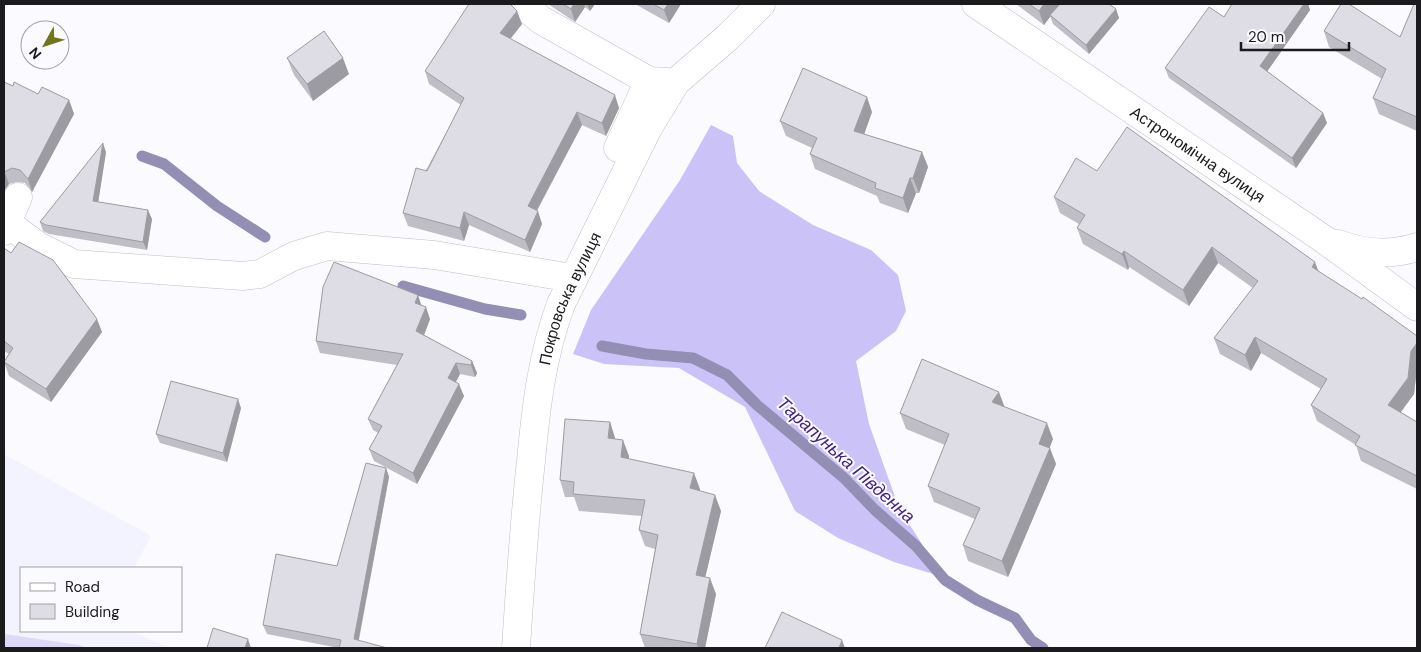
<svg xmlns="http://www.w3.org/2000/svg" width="1421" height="652" font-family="'DM Sans',sans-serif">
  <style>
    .built { fill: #f3f2ff }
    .green { fill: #ddd8f6 }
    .forest { fill: #cbc2f7 }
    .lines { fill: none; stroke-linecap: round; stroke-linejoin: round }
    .stream { stroke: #938eb3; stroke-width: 11 }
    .minor-casing { stroke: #c0bfc7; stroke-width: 29 }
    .minor { stroke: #fff; stroke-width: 28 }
    .wall { fill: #bfbec6 }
    .shaded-wall { fill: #9b9ba1 }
    .building { fill: #dedde6; stroke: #9b9ba1 }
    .labels { text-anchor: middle; stroke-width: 4; stroke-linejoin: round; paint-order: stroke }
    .street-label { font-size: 16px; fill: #1b1b1e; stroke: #fbfafe }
    .water-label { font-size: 18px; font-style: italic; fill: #401f81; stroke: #fbfafe }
  </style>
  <rect width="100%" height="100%" fill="#fbfafe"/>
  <!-- built -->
  <path class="built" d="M4 454 151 536 134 568H21V631H131L170 648H4Z"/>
  <!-- green -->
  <path class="green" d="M4 634 79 645 87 648H4Z"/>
  <!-- forest -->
  <path class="forest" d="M711 125 733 136 737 163 759 191 813 225 871 250 898 275 906 311 896 331 856 361 869 424 899 508 943 577 894 562 838 538 795 511 745 407 679 368 604 364 573 354 591 310 680 180Z"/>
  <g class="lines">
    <!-- stream -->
    <path class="stream" d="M142 156 164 164 217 206 265 237
      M403 286 485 309 521 315
      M602 346 646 354 693 358 727 375 757 405 844 478 875 510 916 546 945 580 977 600 1015 618 1031 640 1043 648"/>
    <defs>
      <g id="minor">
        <path d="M522 4 541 20 649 81 667 82"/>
        <path id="s1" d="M976 4 1322 238 1417 307"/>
        <path d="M618 148 649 81"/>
        <path d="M7 223 18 197"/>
        <path d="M4 231 7 223 38 246 74 264 243 276 260 274 294 256 327 246 434 255 572 278"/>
        <path d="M1338 244C1365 254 1390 256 1417 247"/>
        <path id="s2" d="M516 648C520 586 524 523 531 461 536 407 542 355 561 304L648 128 676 82 728 37 761 4"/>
      </g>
    </defs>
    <!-- minor casing -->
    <use href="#minor" class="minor-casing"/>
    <!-- minor -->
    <use href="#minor" class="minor"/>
  </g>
  <!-- wall -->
  <path class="wall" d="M548 4H595L590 11 585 7 575 22Z
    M635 4H681L669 23Z
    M1016 4H1060L1116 9 1119 18 1089 54 1053 24 1050 16 1044 25Z
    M1232 4H1308L1310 10 1267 71 1323 113 1327 123 1296 168 1169 78 1165 68 1224 17Z
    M1417 4V131L1379 114 1373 98 1382 79 1329 47 1324 31 1400 37Z
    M522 24 510 39 619 108 606 136 582 125 537 211 542 224 530 252 469 225 464 241 408 226 403 213 461 105 429 84 425 71Z
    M287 58 349 74 313 101 294 75Z
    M4 82 13 86 38 94 69 100 74 114 32 192 25 183 17 182 9 184 4 191Z
    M872 112 864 134 922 152 928 167 919 193H916L908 213 880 203 877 196 815 169 810 154 812 148 786 136 780 121Z
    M106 152 98 202 152 219 147 250 49 234 43 231 40 222Z
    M1097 171 1319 272 1417 336V368L1414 394 1401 412 1417 422V489L1361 461 1356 445 1317 421 1311 405 1321 389 1261 353 1251 371 1220 354 1214 338 1253 288 1218 263 1189 306 1129 267 1128 270 1083 244 1077 228 1079 224 1060 213 1054 197Z
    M4 248 102 332 51 402 9 376 4 362 9 354 4 351Z
    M421 305 430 319 424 335 472 361 477 373 475 377 460 374 456 382 464 396 417 484 374 461 369 449 378 433 373 430 368 419 397 365 320 353 316 341Z
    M1004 407 1053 439 1049 448 1056 464 1008 577 968 561 963 545 975 519 934 502 928 486 945 445 906 429 900 413Z
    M241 408 227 462 160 443 156 434Z
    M610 422 615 439 629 456V459L700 489 699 490 721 511 705 577 716 594 705 648H645L640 634 655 549 645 546 639 530 642 516 579 511 574 497H565L560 480Z
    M386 468 389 477 359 640 339 648 267 634 263 625 337 566Z"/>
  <!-- shaded-wall -->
  <path class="shaded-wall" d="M574 4H584L585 7 575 22 571 9Z
    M587 4H595L590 11Z
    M668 4H681L669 23 664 10Z
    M1044 4H1060L1044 25 1039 11Z
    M1304 4H1308L1310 10 1264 76 1260 66Z
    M1116 9 1119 18 1089 54 1086 45Z
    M517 11 522 24 505 46 500 33Z
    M343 58 349 74 313 101 307 84Z
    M615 95 619 108 606 136 602 123Z
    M867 97 872 112 860 146 854 131Z
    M69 100 74 114 32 192 28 179Z
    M577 112 582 125 532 219 528 206Z
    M1323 113 1327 123 1296 168 1292 158Z
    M103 143 106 152 97 210 93 201Z
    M922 152 928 167 919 193 913 178Z
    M4 171 9 184 4 191Z
    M910 178 916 193 908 213 903 198Z
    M148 210 152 219 147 250 143 242Z
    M538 211 542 224 530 252 525 240Z
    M464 212 469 225 464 241 460 228Z
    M1212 247 1218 263 1189 306 1183 290Z
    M1124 251 1129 267 1128 270 1122 254Z
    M1315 262 1321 278 1312 267Z
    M418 295 422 307 415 303Z
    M426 307 430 319 421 343 416 331Z
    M97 319 102 332 51 402 46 389Z
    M1255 337 1261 353 1251 371 1245 355Z
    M1417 343V368L1414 394 1394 421 1388 405 1411 351Z
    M472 361 477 373 475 377 471 365Z
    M456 363 460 374 452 389 448 378Z
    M459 384 464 396 417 484 413 473Z
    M999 392 1005 408 992 402Z
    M238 399 241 408 227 462 223 453Z
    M610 422 615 438 614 454 608 438Z
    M1047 423 1053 439 1045 460 1039 444Z
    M623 440 629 456 627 473 621 457Z
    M1050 448 1056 464 1008 577 1002 561Z
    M386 468 389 477 357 648 354 639Z
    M694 473 700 489 696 504 690 488Z
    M715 495 721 511 702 591 696 575Z
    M710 578 716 594 705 648H698L697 644Z
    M248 639 251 648H245Z
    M842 640 845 648H839Z"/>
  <!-- building -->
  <path class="building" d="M469 4H510L517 11 500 33 615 95 602 123 577 112 528 206 538 211 525 240 464 212 460 228 403 213 416 168 427 171 464 98 425 71Z
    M563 4H574L571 9Z
    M653 4H668L664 10Z
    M1029 4H1044L1039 11Z
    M1060 4H1109L1116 9 1086 45 1050 15Z
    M1232 4H1304L1260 66 1323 113 1292 158 1165 68 1209 7 1224 17Z
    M1341 4H1349L1400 37 1414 4H1417V117L1373 98 1386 69 1324 31Z
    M324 31 343 58 307 84 287 58Z
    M803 68 867 97 854 131 922 152 913 178H910L903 198 875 188 876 183 810 154 817 138 780 121Z
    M4 82 13 86 14 82 38 94 42 87 69 100 28 179 20 170 12 168 4 172Z
    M1127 127 1315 262 1312 267 1362 299 1363 297 1417 336V343L1411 351 1408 378 1388 405 1417 422V476L1355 445 1360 436 1311 405 1327 379 1255 337 1245 355 1214 338 1258 281 1212 247 1183 290 1124 251 1122 254 1077 228 1085 215 1054 197 1076 158 1097 171Z
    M103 143 93 201 148 210 143 242 46 225 40 222Z
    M19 242 53 260 97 319 46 389 4 362 13 348 4 341V248L11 253Z
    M334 262 418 295 415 303 426 307 416 331 472 361 471 365 456 363 448 378 459 384 413 473 369 449 382 426 368 419 403 354 316 341 323 287Z
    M922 359 999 392 992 402 1047 423 1039 444 1050 448 1002 561 963 545 980 508 928 486 949 434 900 413Z
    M171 381 238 399 223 453 156 434Z
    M565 419 610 422 608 438 623 440 621 457 694 473 690 488 715 495 696 575 710 578 697 644 640 634 658 535 639 530 645 500 573 494 574 482 560 480Z
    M366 463 386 468 354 639 387 648H339L341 640 263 625 276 554 337 566Z
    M782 612 842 640 839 648H765Z
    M213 628 248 639 245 648H207Z"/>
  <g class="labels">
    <!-- street labels -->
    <g class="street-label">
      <text dy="6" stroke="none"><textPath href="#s1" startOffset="268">Астрономічна вулиця</textPath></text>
      <text dy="6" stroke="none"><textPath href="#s2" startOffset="356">Покровська вулиця</textPath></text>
    </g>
    <!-- water labels -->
    <g class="water-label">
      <text transform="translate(846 460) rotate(42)" y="6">Тарапунька Південна</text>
    </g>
  </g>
  <!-- border -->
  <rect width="1421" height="652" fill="none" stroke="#1b1b1e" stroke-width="10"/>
  <!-- legend -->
  <rect x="20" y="567" width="162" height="65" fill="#fbfafe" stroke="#a1a1a4"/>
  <rect x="30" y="583" width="25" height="8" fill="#ffffff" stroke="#a1a1a4"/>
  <text x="65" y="592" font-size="15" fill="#1b1b1e">Road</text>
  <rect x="30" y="604" width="25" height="15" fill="#dedde6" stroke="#a1a1a4"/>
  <text x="65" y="617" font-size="15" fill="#1b1b1e">Building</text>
  <!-- north arrow -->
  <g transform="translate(45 45) rotate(230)"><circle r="24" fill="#fbfafe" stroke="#a1a1a4"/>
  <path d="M0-4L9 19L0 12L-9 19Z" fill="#71751d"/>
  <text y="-8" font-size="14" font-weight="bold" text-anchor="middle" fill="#1b1b1e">N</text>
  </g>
  <!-- scale -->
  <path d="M1241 42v8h108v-8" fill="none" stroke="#1b1b1e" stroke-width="2.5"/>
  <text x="1248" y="42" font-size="15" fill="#1b1b1e" stroke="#fbfafe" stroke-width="4" paint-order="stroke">20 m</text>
</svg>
